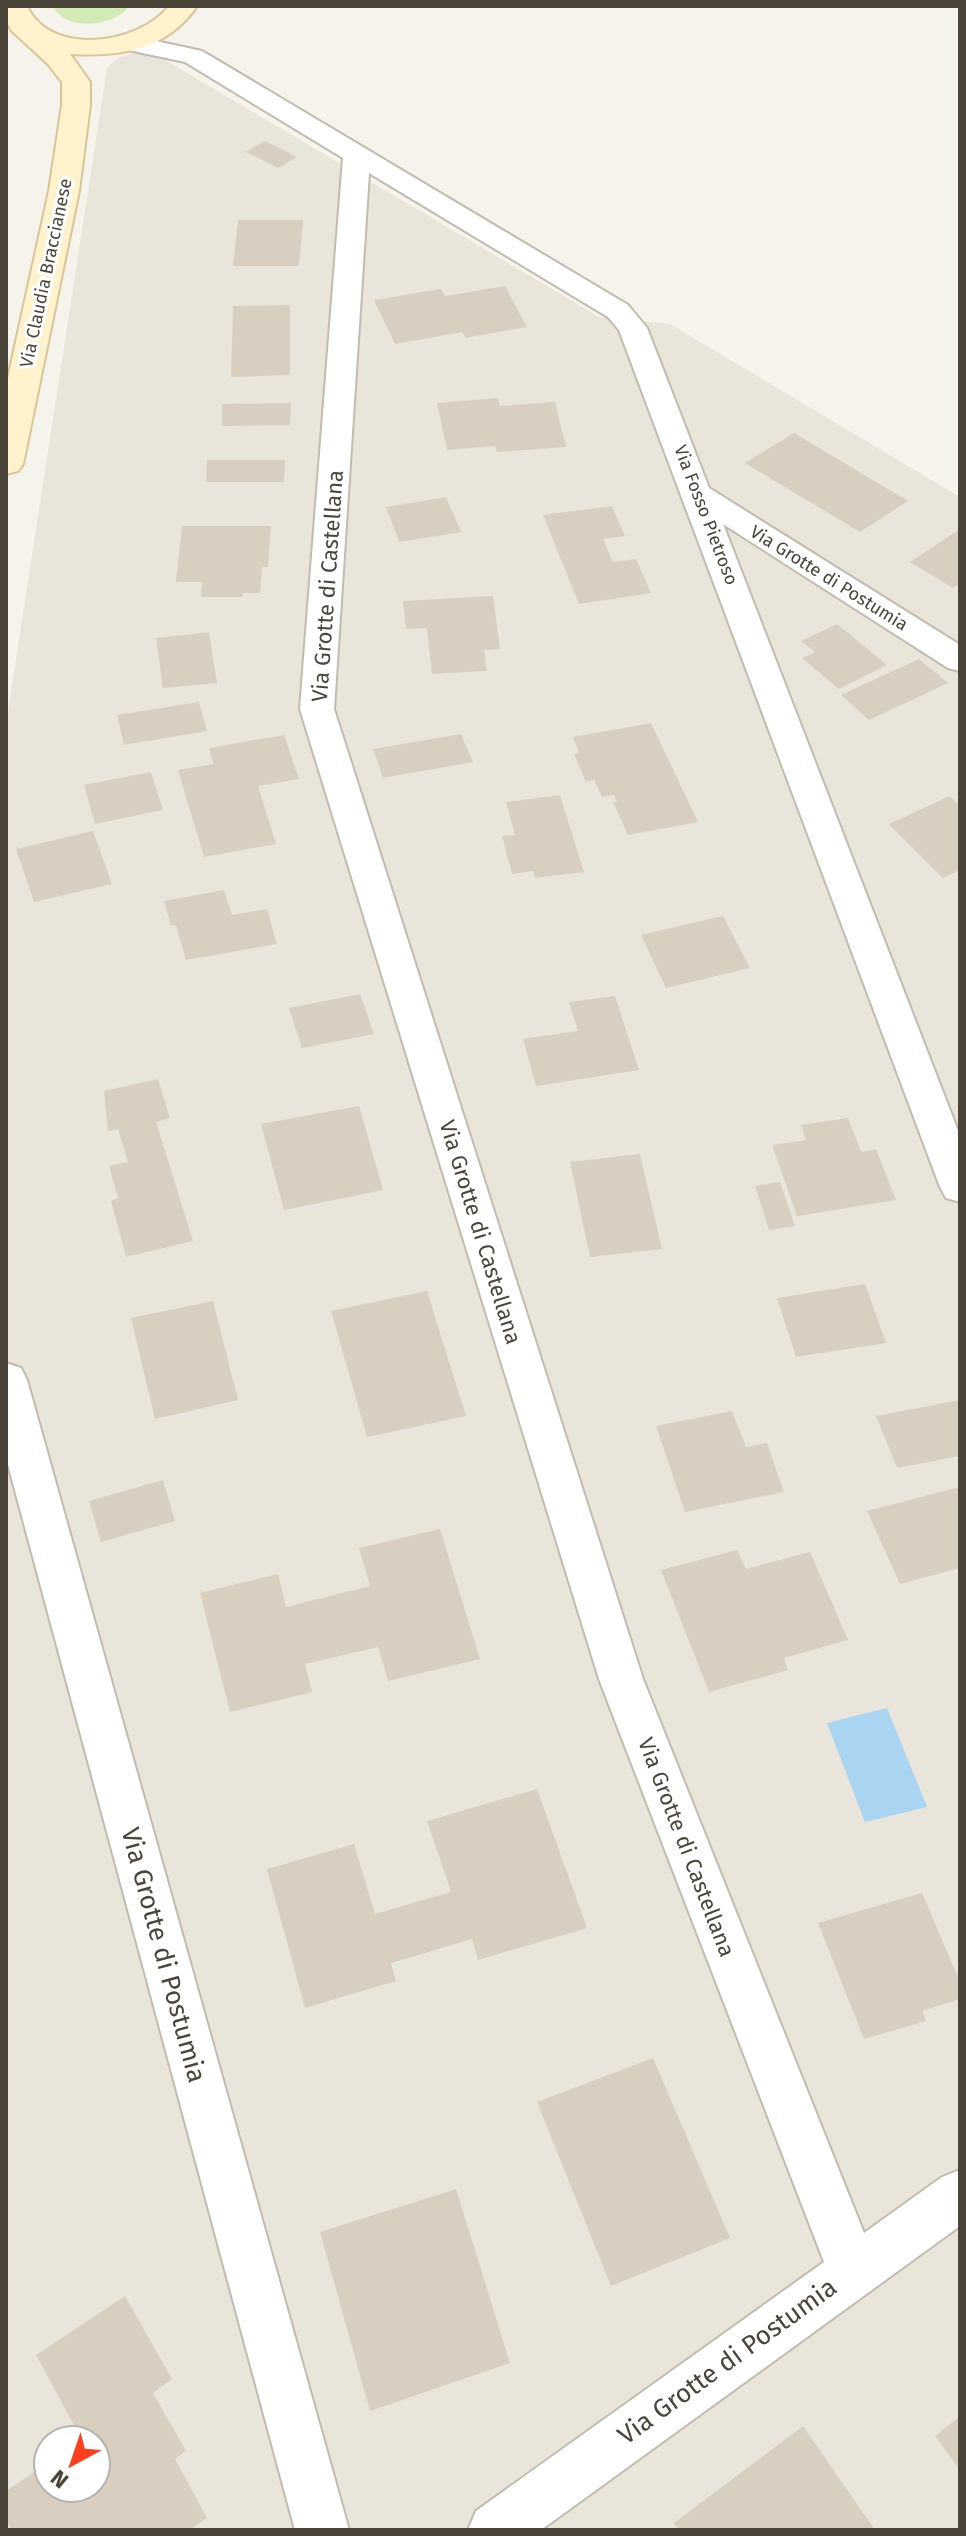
<svg xmlns="http://www.w3.org/2000/svg" width="966" height="2536" font-family="'Fira Sans',sans-serif">
  <style>
    .residential { fill: #eae5da; fill-rule: evenodd }
    .green { fill: #d2eab5 }
    .water { fill: #a9d4f2 }
    .building { fill: #d8cfc1 }
    .lines { fill: none; stroke-linecap: round; stroke-linejoin: round }
    .street-casing { stroke: #c2bbae; stroke-width: 4 }
    .secondary-casing { stroke: #d6c79b; stroke-width: 4 }
    .street { fill: #fff; fill-rule: evenodd }
    .secondary { fill: #fff3cd; fill-rule: evenodd }
    .labels { text-anchor: middle; stroke-width: 6; stroke-linejoin: round; paint-order: stroke }
    .far-street-label { font-size: 18px; fill: #4b4439; stroke: #fff }
    .street-label { font-size: 22px; fill: #4b4439; stroke: #fff }
    .near-street-label { font-size: 26px; fill: #4b4439; stroke: #fff }
  </style>
  <rect width="100%" height="100%" fill="#f6f3ec"/>
  <!-- residential -->
  <path class="residential" d="M135 53 160 57 599 317 670 324 960 497V2530H6V724L107 68 118 58ZM48 2440H96V2488H48Z"/>
  <!-- green -->
  <path class="green" d="M53 6H130C115 26 65 33 53 6Z"/>
  <!-- water -->
  <path class="water" d="M887 1708 927 1807 865 1822 827 1723Z"/>
  <!-- building -->
  <path class="building" d="M265 141 297 157 278 168 246 152Z
    M238 220H303L299 266H233Z
    M505 286 527 327 465 338 463 332 395 344 374 300 441 289 445 296Z
    M290 305V375L231 377 233 306Z
    M498 398 500 406 555 402 566 447 497 452 495 446 447 450 437 403Z
    M291 403 290 425 222 426V404Z
    M794 433 908 501 860 532 745 463Z
    M207 460H285L284 482H206Z
    M446 497 461 532 399 542 386 507Z
    M612 506 625 536 603 539 613 562 636 559 651 593 579 604 543 515Z
    M182 526H271L268 567H262L260 593H243V597H201L202 582H176Z
    M960 529V583L953 588 910 562Z
    M493 596 500 649 484 650 487 671 432 674 427 628 406 629 403 601Z
    M837 624 887 665 839 689 802 658 815 652 801 641Z
    M209 632 217 683 163 688 156 638Z
    M919 659 948 683 869 720 841 695Z
    M199 702 207 731 124 745 117 715Z
    M651 723 698 822 628 835 613 802H617L614 795 602 797 594 780 586 782 574 754 579 753 573 737Z
    M461 734 473 762 383 778 373 749Z
    M284 735 299 779 258 786 276 844 204 857 178 770 213 764 209 748Z
    M151 772 163 810 95 824 84 785Z
    M560 795 584 872 535 878 533 871 512 874 502 836 515 835 506 802Z
    M950 796 960 806V870L943 878 889 824Z
    M93 831 112 884 34 902 16 849Z
    M224 890 232 915 267 909 277 944 186 960 176 925 171 926 164 901Z
    M723 916 750 968 666 988 641 935Z
    M360 994 374 1034 302 1048 289 1008Z
    M615 996 639 1070 536 1086 523 1039 578 1031 569 1002Z
    M158 1079 170 1118 156 1122 193 1241 126 1257 111 1201 118 1198 109 1166 128 1162 118 1129 108 1131 104 1091Z
    M359 1106 383 1190 284 1210 261 1124Z
    M848 1118 861 1152 876 1149 896 1200 797 1216 772 1145 806 1140 801 1125Z
    M640 1154 662 1249 590 1257 570 1162Z
    M780 1182 795 1226 769 1230 755 1186Z
    M865 1284 886 1343 796 1357 777 1298Z
    M427 1291 466 1416 367 1437 331 1311Z
    M213 1301 238 1400 155 1419 131 1318Z
    M960 1400V1456L897 1468 876 1416Z
    M732 1411 746 1447 767 1443 784 1492 685 1512 656 1426Z
    M163 1480 175 1521 101 1542 89 1501Z
    M960 1487V1568L900 1584 867 1511Z
    M440 1529 480 1659 388 1681 378 1647 305 1664 312 1692 230 1712 200 1593 278 1574 286 1607 370 1586 359 1548Z
    M737 1550 746 1569 810 1552 848 1640 784 1658 788 1670 709 1692 661 1570Z
    M537 1789 587 1928 478 1960 472 1939 391 1963 396 1981 305 2008 267 1869 354 1844 375 1914 451 1892 427 1821Z
    M922 1893 960 1982V1999L922 2011 926 2021 864 2039 818 1923Z
    M653 2058 730 2238 611 2286 537 2102Z
    M456 2189 510 2363 370 2411 320 2232Z
    M125 2296 172 2379 153 2393 186 2451 175 2459 207 2518 189 2530H11L6 2519V2491L48 2463V2488H96V2440H82L36 2355Z
    M960 2416V2470L935 2436Z
    M803 2426 875 2530H679L674 2523Z"/>
  <g class="lines">
    <defs>
      <path id="street" d="M128 35 202 51 628 305 647 328 709 488 960 645V671L948 668 723 524 960 1136V1202L946 1198 940 1187 619 330 608 317 369 173 334 709 643 1679 864 2233 942 2177 960 2170V2226L541 2530H468L476 2511 824 2262 599 1679 300 709 343 158 185 62 119 48 115 43 119 38Z
        M6 1363 21 1368 27 1380 349 2530H295L6 1457Z"/>
      <path id="secondary" d="M6 6H27C50 57 139 45 169 6H197C167 50 120 57 70 54L90 82V105L79 191 23 464 18 471 6 474V387L49 191 62 105V82L48 64 12 31 6 21Z"/>
    </defs>
    <!-- street casing -->
    <use href="#street" class="street-casing"/>
    <!-- secondary casing -->
    <use href="#secondary" class="secondary-casing"/>
    <!-- street -->
    <use href="#street" class="street"/>
    <!-- secondary -->
    <use href="#secondary" class="secondary"/>
  </g>
  <g class="labels">
    <!-- far-street labels -->
    <g class="far-street-label">
      <text transform="translate(46 273) rotate(-78)" y="6">Via Claudia Braccianese</text>
      <text transform="translate(706 515) rotate(69)" y="6">Via Fosso Pietroso</text>
      <text transform="translate(829 578) rotate(32)" y="6">Via Grotte di Postumia</text>
    </g>
    <!-- street labels -->
    <g class="street-label">
      <text transform="translate(327 586) rotate(-86)" y="8">Via Grotte di Castellana</text>
      <text transform="translate(481 1232) rotate(73)" y="8">Via Grotte di Castellana</text>
      <text transform="translate(687 1847) rotate(69)" y="8">Via Grotte di Castellana</text>
    </g>
    <!-- near-street labels -->
    <g class="near-street-label">
      <text transform="translate(164 1955) rotate(75)" y="9">Via Grotte di Postumia</text>
      <text transform="translate(727 2361) rotate(-36)" y="9">Via Grotte di Postumia</text>
    </g>
  </g>
  <!-- border -->
  <rect width="966" height="2536" fill="none" stroke="#4b4439" stroke-width="16"/>
  <!-- north arrow -->
  <g transform="translate(72 2464) rotate(220)"><circle r="38" fill="#ffffff" stroke="#b7b4b0" stroke-width="2"/>
  <path d="M0-6L14 30L0 20L-14 30Z" fill="#fc3f1d"/>
  <text y="-12" font-size="22" font-weight="bold" text-anchor="middle" fill="#4b4439">N</text>
  </g>
</svg>
